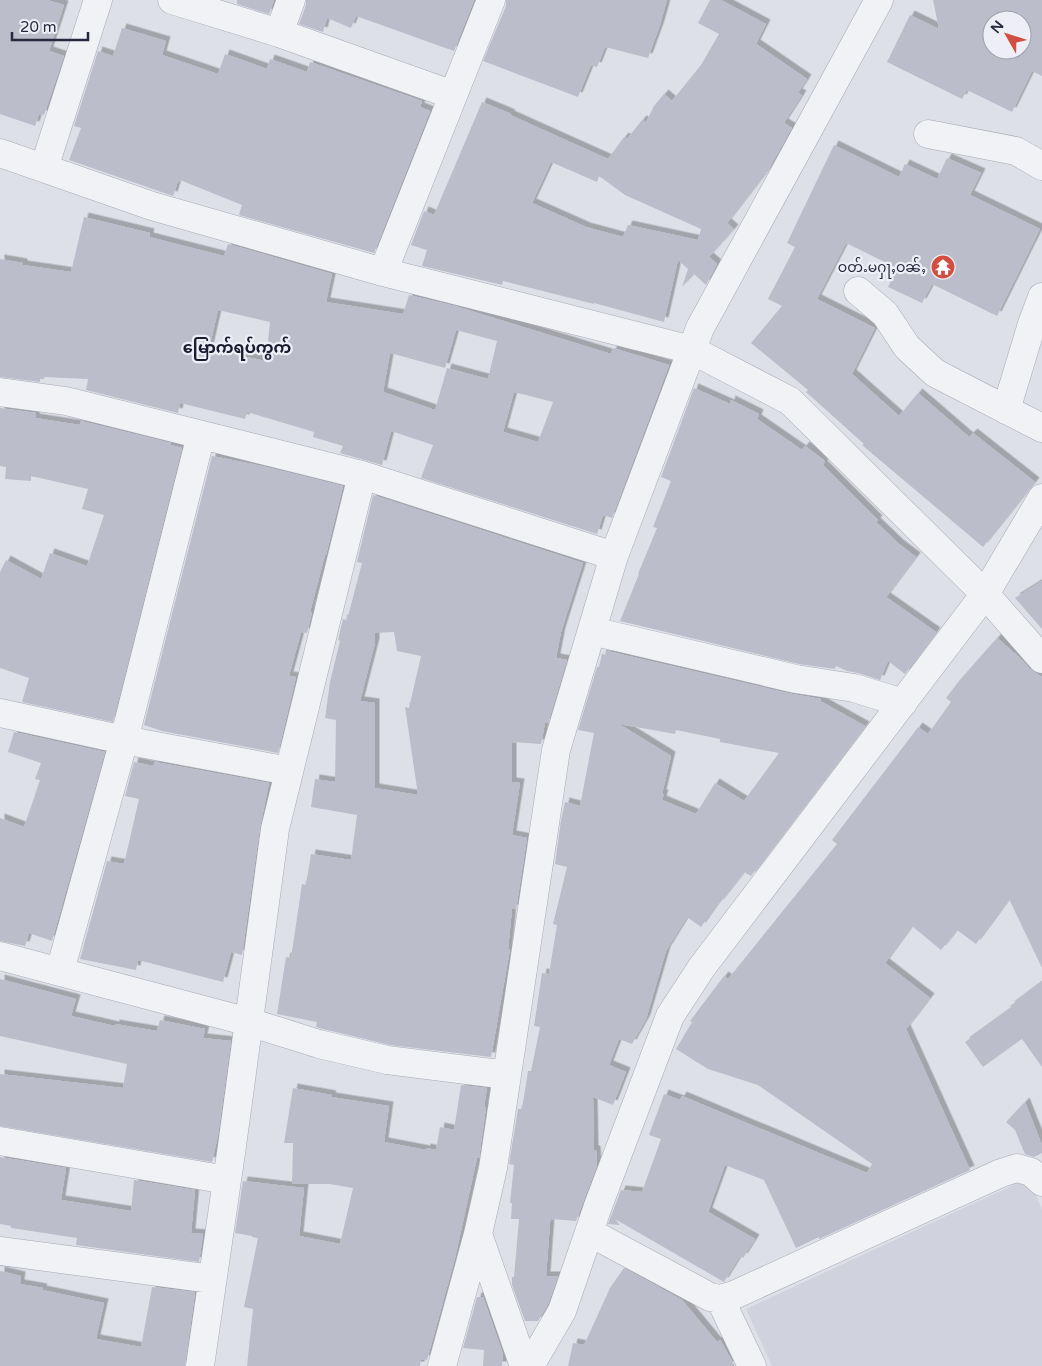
<svg xmlns="http://www.w3.org/2000/svg" width="1042" height="1366" font-family="'Varela Round','Noto Sans Myanmar',sans-serif">
  <style>
    .built { fill: #d0d2dd }
    .building { fill: #bbbdcb; fill-rule: evenodd; filter: url(#shadow) }
    .lines { fill: none; stroke-linecap: round; stroke-linejoin: round }
    .minor-casing { stroke: #a7a9b5; stroke-width: 29 }
    .minor { stroke: #f1f2f6; stroke-width: 28 }
    .labels { text-anchor: middle; stroke-width: 4.5; stroke-linejoin: round; paint-order: stroke }
    .poi-label { font-size: 14px; fill: #272a3f; stroke: #eeeff6; text-anchor: end }
    .quarter-label { font-size: 16px; font-weight: bold; fill: #191b30; stroke: #eeeff6 }
  </style>
  <defs>
    <filter id="shadow"><feDropShadow dx="4.5" dy="-4.5" stdDeviation="0" flood-color="#0004"/></filter>
  </defs>
  <rect width="100%" height="100%" fill="#dee0e8"/>
  <!-- built -->
  <path class="built" d="M1028 1178 1042 1209V1366H772L746 1309Z"/>
  <!-- building -->
  <path class="building" d="M0 0H47L64 5 49 51 64 56 44 115 39 114 35 126 0 114Z
    M237 0H274L269 14 237 4Z
    M306 0H474L454 51 356 16 351 28 327 18 323 32 299 24 306 5Z
    M506 0H667L660 25 648 58 605 47 597 67 591 65 578 97 483 61 506 6Z
    M710 0H721L766 24 756 44 807 79 798 93 802 95 784 123 792 128 768 170 727 223 734 229 709 257 717 264 706 285 694 274 682 287 688 269 678 260 664 322 594 303V304L503 281 502 285 422 266 427 250 411 245 424 211 434 215 482 102 511 114 510 115 608 159 624 137 627 139 642 120 646 122 654 106 664 94 672 101 701 65 719 34 698 23ZM551 162 597 182 599 176 625 195 701 229 698 240 628 225 623 237 586 227 532 203Z
    M933 0H1042V76L1032 71 1012 112 967 90 962 99 887 62 910 15 939 29ZM992 20H1022V50H992Z
    M122 28 166 41 162 55 218 74 225 54 267 69 270 59 307 72 310 62 422 101 420 107 430 111 374 253 239 215 242 205 180 180 179 182 178 181 173 196 69 160 81 128 74 126 98 51 113 56Z
    M834 145 899 177 905 164 937 179 947 158 981 173 970 195 1040 229 997 316 932 284 922 303 888 287 897 268 846 243 817 299 875 328 852 374 899 416 918 393 969 437 973 433 1035 482 983 547 862 445 864 444 806 392 808 390 751 343 782 306 768 299 795 247 787 243Z
    M84 217 150 233 149 237 224 256 228 244 332 274 326 302 403 314 409 295 455 306 611 354 613 348 669 365 612 518 603 515 597 534 421 478 433 445 391 431 382 465 340 453 343 446 313 437 314 432 247 412 245 419 180 403 178 413 86 390 88 379 44 377V379H40V382L0 377V259L23 263V265L71 272ZM218 310 270 322 266 361 209 349ZM456 330 497 341 488 379 447 368 435 410 383 392 390 353 445 368ZM514 392 553 402 538 442 503 432Z
    M694 388 730 404 731 400 759 414 757 419 802 450 805 446 825 461 823 465 878 520 876 522 899 544 916 557 886 597 936 632 905 674 888 661 880 680 858 673 847 671 836 666 835 669 799 664 620 621 639 574H638L657 528 653 527 671 481 661 477Z
    M0 408 36 413 35 418 80 425 81 421 171 443V445L182 448 113 722 22 702 29 678 0 668V572L6 560 41 579 50 553 87 566 104 515 82 509 88 489 31 476V481L5 479 6 467 0 466Z
    M212 456 262 466 343 486 326 555H325L310 612H312L307 633 301 632 289 676 296 677 278 753 162 731 144 725Z
    M373 495 583 563 561 632 556 658 567 660 548 723H545L541 744 512 742V782L520 783 512 835 527 838 516 909H512L508 949H510L491 1057 390 1045 323 1029 316 1027 317 1022 277 1014 286 957 291 958 302 884 306 885 311 854 351 860 357 815 311 807 315 779 335 782 336 720 325 718 330 682 340 641 338 640 343 619 347 620 362 563 357 562ZM394 632 397 651 421 656 409 708 405 707 418 795 375 788V703L360 701 375 643V633Z
    M1042 581V629L1015 598Z
    M997 638 1020 658 1030 669 1042 677V968L1009 899 976 944 957 930 941 950 912 926 885 963 930 998 906 1029 970 1170 819 1239V1237L796 1248 764 1180 725 1165 708 1212 755 1239 743 1258 740 1256 724 1282 615 1219 620 1225 608 1224 621 1190 642 1192 661 1139 649 1135 664 1094 680 1100 682 1096 867 1173 872 1164 758 1085 708 1069 676 1049 692 1022 690 1021 724 976 728 979 837 844 832 840 913 734 918 727 928 734 951 702 946 698 959 681Z
    M607 651 792 694 821 699 820 701 865 726 751 876 744 872 719 904 718 903 701 927 687 917 666 951 646 1019 632 1044 619 1039 609 1065 626 1072 613 1105 593 1097 594 1150H596L597 1165 576 1221 551 1219 550 1222 546 1276H558L548 1304 538 1321H525L512 1285V1277H514L519 1219H511L512 1203H510L514 1165 509 1164 518 1109H522L528 1071H531L540 1027 534 1026 542 973 549 974 557 925 553 924 567 867 555 864 561 820 565 802 580 806 594 733 578 730 597 667H599L602 654 606 655ZM619 724 675 734 676 730 720 739V742L779 753 744 801 715 783 696 814 662 800 664 794H662L671 756Z
    M14 732 105 752 52 941 29 933 25 946 0 941V818L24 827 40 780 35 779 41 763 8 752Z
    M134 762 153 766 155 762 269 783 260 827 242 955 231 952 223 982 138 960 136 970 80 959 107 861 124 864 139 799 125 796Z
    M0 979 76 999 71 1016 115 1026V1024L157 1031 160 1020 205 1029 203 1038 231 1041 218 1135 212 1162 0 1126V1074L123 1088 127 1064 0 1036Z
    M1042 982V1067L1022 1039 983 1067 965 1042 1012 1008 1010 1006Z
    M461 1085 487 1088 484 1107H486L479 1158H477L455 1258 427 1360 421 1359 420 1366H247L253 1309 244 1307 258 1238 252 1237V1236L235 1233 243 1181 304 1188 299 1236 340 1244 353 1188 330 1184H292L293 1143H284L293 1088 332 1095 331 1097 389 1106 384 1142 426 1150V1148L436 1150 440 1127 454 1130Z
    M1025 1102 1042 1145V1153L1034 1157 1025 1154 1015 1130 1006 1122Z
    M0 1157 66 1168 61 1200 131 1211 134 1180 195 1190 191 1233 203 1234 199 1262 76 1245 77 1238 11 1228V1226L0 1224Z
    M624 1268 682 1300 717 1342 720 1340 735 1366H568L573 1343 584 1345 610 1288Z
    M0 1271 21 1276 20 1284 43 1288 42 1290 104 1303 96 1339 141 1347 152 1287 195 1292 185 1366H0Z
    M477 1297H483L503 1354 502 1366H483L484 1350 463 1348Z"/>
  <g class="lines">
    <defs>
      <path id="minor" d="M172 0 279 33 453 95
        M279 33 291 0
        M928 134 1016 151 1042 166
        M0 153 152 206 383 272 692 350 790 401 985 594 1042 659
        M44 168 98 0
        M383 272 491 0
        M858 291 885 314 907 347 935 373 1042 428
        M0 392 66 401 362 475 614 556
        M1006 410 1032 324 1042 297
        M592 631 796 679 854 688 903 703
        M0 713 124 740 289 771
        M0 956 249 1022 319 1044 387 1060 507 1075
        M60 971 124 740 201 435
        M0 1141 227 1180
        M589 1232 710 1297 720 1299 734 1295 1001 1173 1017 1168 1031 1172 1042 1182
        M478 1234 524 1366
        M0 1251 212 1279
        M720 1299 752 1366
        M200 1366 232 1146 275 829 362 475
        M442 1366 478 1234 493 1168 556 750 614 556 700 328 879 0
        M530 1366 562 1311 598 1206 670 1016 702 967 985 594 1042 498"/>
    </defs>
    <!-- minor casing -->
    <use href="#minor" class="minor-casing"/>
    <!-- minor -->
    <use href="#minor" class="minor"/>
  </g>
  <!-- icons -->
  <defs>
    <symbol id="temple-disc" viewBox="-11 -11 22 22"><circle r="9.5" fill="#d14e40" stroke="#eeeff6"/><path d="M0-6L5-2H3V0L6.5 2.5H4V6H1.5V3h-3V6H-4V2.5H-6.5L-3 0V-2H-5Z" fill="#fff"/></symbol>
  </defs>
  <g fill-rule="evenodd">
    <use href="#temple-disc" x="929" y="253" width="28" height="28"/>
  </g>
  <g class="labels">
    <!-- poi labels -->
    <g class="poi-label">
      <text x="926" y="272">ဝတ်ႉမႁႃႇဝၼ်ႇ</text>
    </g>
    <!-- quarter labels -->
    <g class="quarter-label">
      <text x="237" y="353">မြောက်ရပ်ကွက်</text>
    </g>
  </g>
  <!-- north arrow -->
  <g transform="translate(1007 35) rotate(309)"><circle r="24" fill="#eeeff6" stroke="#9ea0ad"/>
  <path d="M0-4L9 19L0 12L-9 19Z" fill="#d14e40"/>
  <text y="-8" font-size="14" font-weight="bold" text-anchor="middle" fill="#272a3f">N</text>
  </g>
  <!-- scale -->
  <path d="M12 32v8h76v-8" fill="none" stroke="#272a3f" stroke-width="2.5"/>
  <text x="20" y="32" font-size="15" fill="#272a3f" stroke="#eeeff6" stroke-width="4" paint-order="stroke">20 m</text>
</svg>
